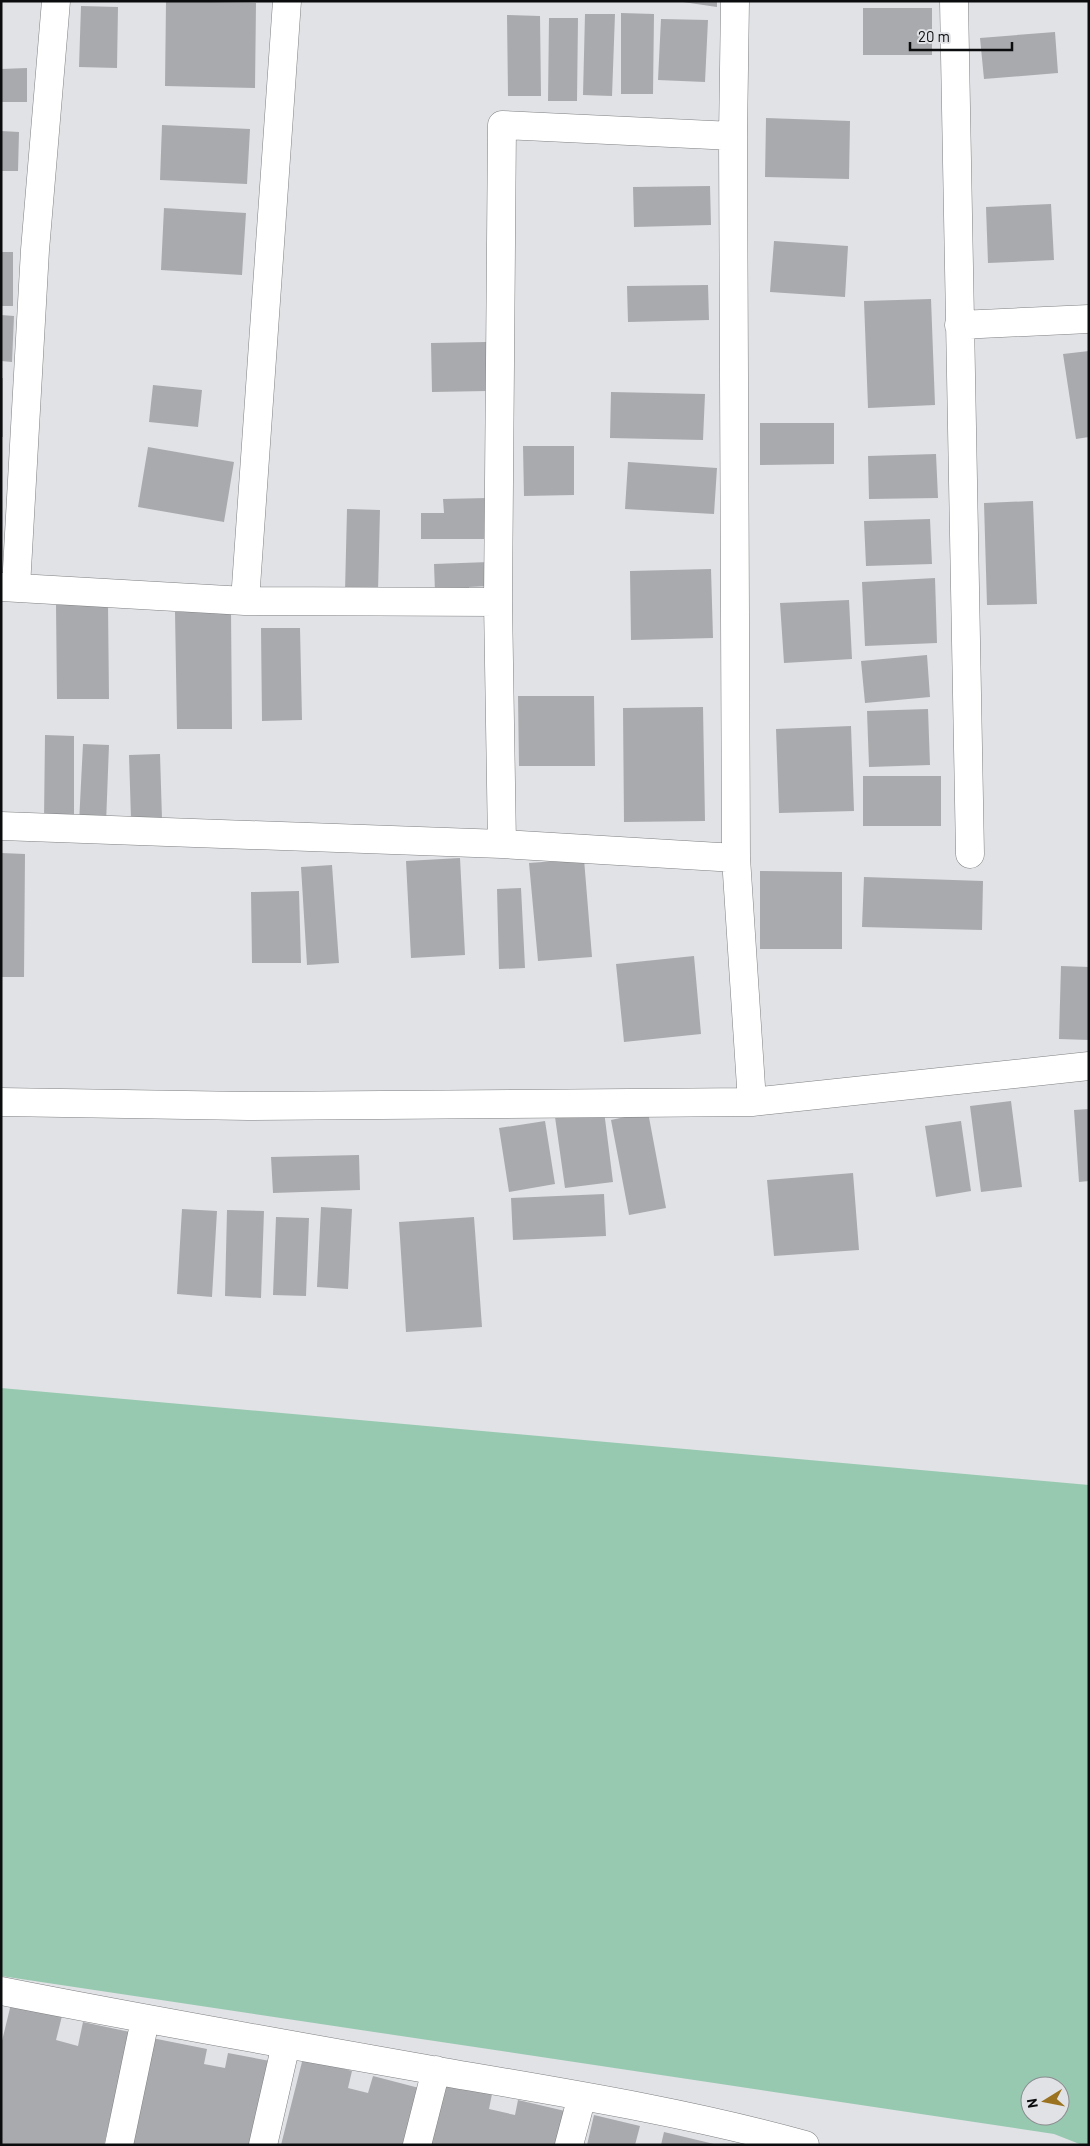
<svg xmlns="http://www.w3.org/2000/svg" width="1090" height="2146" font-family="Barlow,sans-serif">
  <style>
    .green { fill: #97c9b1; fill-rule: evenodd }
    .building { fill: #a9aaad }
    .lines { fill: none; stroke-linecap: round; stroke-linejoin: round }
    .minor-casing { stroke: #7f8083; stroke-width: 29 }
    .minor { stroke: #fff; stroke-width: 28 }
  </style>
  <rect width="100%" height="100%" fill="#e1e2e5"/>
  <!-- green -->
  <path class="green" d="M1 1388 1089 1485V2145H1082L1054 2134 1 1976ZM1030 2086H1060V2116H1030Z"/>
  <!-- building -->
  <path class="building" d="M166 1 256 3 255 88 165 86Z
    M676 1H717V7Z
    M81 6 118 7 117 68 79 67Z
    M863 8H932V55H863Z
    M621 13 654 14 653 94H621Z
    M585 14H615L612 96 583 95Z
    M507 15 540 16 541 96H508Z
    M549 18H578L577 101H548Z
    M661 19 708 20 705 82 658 80Z
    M1055 32 1058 73 984 79 980 38Z
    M27 68V102H1V69Z
    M766 118 850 121 849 179 765 177Z
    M162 125 250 129 247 184 160 180Z
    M1 131 19 132 18 171H1Z
    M710 186 711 225 634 227 633 187Z
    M1051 204 1054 260 988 263 986 207Z
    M164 208 246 213 242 275 161 270Z
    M774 241 848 246 845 297 770 292Z
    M1 252H13V306H1Z
    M708 285 709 320 628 322 627 286Z
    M931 299 935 405 868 408 864 301Z
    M1 315 14 316 12 362 1 361Z
    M486 342 487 391 432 392 431 343Z
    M1089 351V437L1076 439 1063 354Z
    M1 378H3V437H1Z
    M153 385 202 390 198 427 149 422Z
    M611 392 705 394 703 440 610 438Z
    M760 423H834V464L760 465Z
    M523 446H574V495L524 496Z
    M148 447 234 462 224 522 138 507Z
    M936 454 938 498 869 499 868 456Z
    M628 462 717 468 714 514 625 509Z
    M488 498V539H421V513H444L443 499Z
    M1033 501 1037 604 987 605 984 503Z
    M347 509 380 510 378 592H345Z
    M930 519 932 564 866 566 864 521Z
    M489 562V586L469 587V591L435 592 434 564Z
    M711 569 713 638 631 640 630 571Z
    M935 578 937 643 865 646 862 582Z
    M849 600 852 659 784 663 780 603Z
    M108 604 109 699H57L56 605Z
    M231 611 232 729H177L175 612Z
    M261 628H300L302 720 262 721Z
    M927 655 930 697 865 703 861 661Z
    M518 696H594L595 766H519Z
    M703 707 705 821 624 822 623 708Z
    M928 709 930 765 869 767 867 711Z
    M851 726 854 811 779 813 776 729Z
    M45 735 74 736V821L44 820Z
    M83 744 109 745 106 824 79 823Z
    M160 754 162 819H131L129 755Z
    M863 776H941V826H863Z
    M1 853 25 854 24 977H1Z
    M460 858 465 955 411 958 406 861Z
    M584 859 592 957 538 961 529 863Z
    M332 865 339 963 307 965 301 867Z
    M760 871 842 872V949H760Z
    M864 877 983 881 982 930 862 927Z
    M521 888 525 968 499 969 497 889Z
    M299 891 301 963H252L251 892Z
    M694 956 701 1034 624 1042 616 964Z
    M1061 966 1089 967V1040L1059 1039Z
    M1011 1101 1022 1187 981 1192 970 1106Z
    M1089 1109V1181L1079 1182 1074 1110Z
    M604 1111 613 1182 565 1188 555 1117Z
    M648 1112 666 1208 629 1215 611 1120Z
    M545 1121 555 1184 509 1192 499 1128Z
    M961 1121 971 1191 936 1197 925 1126Z
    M359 1155 360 1190 273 1193 271 1157Z
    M853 1173 859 1250 774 1256 767 1180Z
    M604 1194 606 1236 513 1240 511 1198Z
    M321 1207 352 1209 348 1289 317 1287Z
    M182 1209 217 1211 212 1297 177 1294Z
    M227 1210 264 1211 261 1298 225 1296Z
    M276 1217 309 1218 306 1296 273 1295Z
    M474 1217 482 1327 406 1332 399 1222Z
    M11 2004 62 2016 56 2040 78 2046 83 2022 130 2032 104 2145H1V2045Z
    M152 2038 207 2049 204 2064 225 2068 228 2053 270 2061 254 2145H131Z
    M303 2058 352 2071 348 2088 368 2093 373 2076 423 2089 409 2145H281Z
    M445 2083 492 2094 489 2109 515 2115 518 2100 565 2111 558 2145H431Z
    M594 2115 640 2126 635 2145H587Z
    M664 2132 714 2144V2145H661Z"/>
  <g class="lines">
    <defs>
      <path id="minor" d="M735 1 733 136 736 858 752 1102
        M954 1 970 854
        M959 325 1089 319
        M1 587 245 601 498 602
        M16 587 35 250 56 1
        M245 601 287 1
        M1 826 502 844 736 858
        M502 844 498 602 502 125 733 136
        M1 1102 248 1106 752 1102 1089 1066
        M1 1991C152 2021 303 2047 455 2074 572 2094 690 2113 805 2145
        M119 2145 145 2020
        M263 2145 286 2044
        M417 2145 436 2070
        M569 2145 582 2096"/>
    </defs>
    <!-- minor casing -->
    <use href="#minor" class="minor-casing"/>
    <!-- minor -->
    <use href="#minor" class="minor"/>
  </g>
  <!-- border -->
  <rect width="1090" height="2146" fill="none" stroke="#0b0c0d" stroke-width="5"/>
  <!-- north arrow -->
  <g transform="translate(1045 2101) rotate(260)"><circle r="24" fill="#e1e2e5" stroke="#8b8c8f"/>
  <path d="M0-4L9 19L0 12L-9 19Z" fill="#9b7320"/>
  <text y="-8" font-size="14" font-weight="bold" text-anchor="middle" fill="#0b0c0d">N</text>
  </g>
  <!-- scale -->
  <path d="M910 42v8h102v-8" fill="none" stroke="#0b0c0d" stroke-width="2.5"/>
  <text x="918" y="42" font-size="15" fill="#0b0c0d" stroke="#e1e2e5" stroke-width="4" paint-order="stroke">20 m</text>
</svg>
